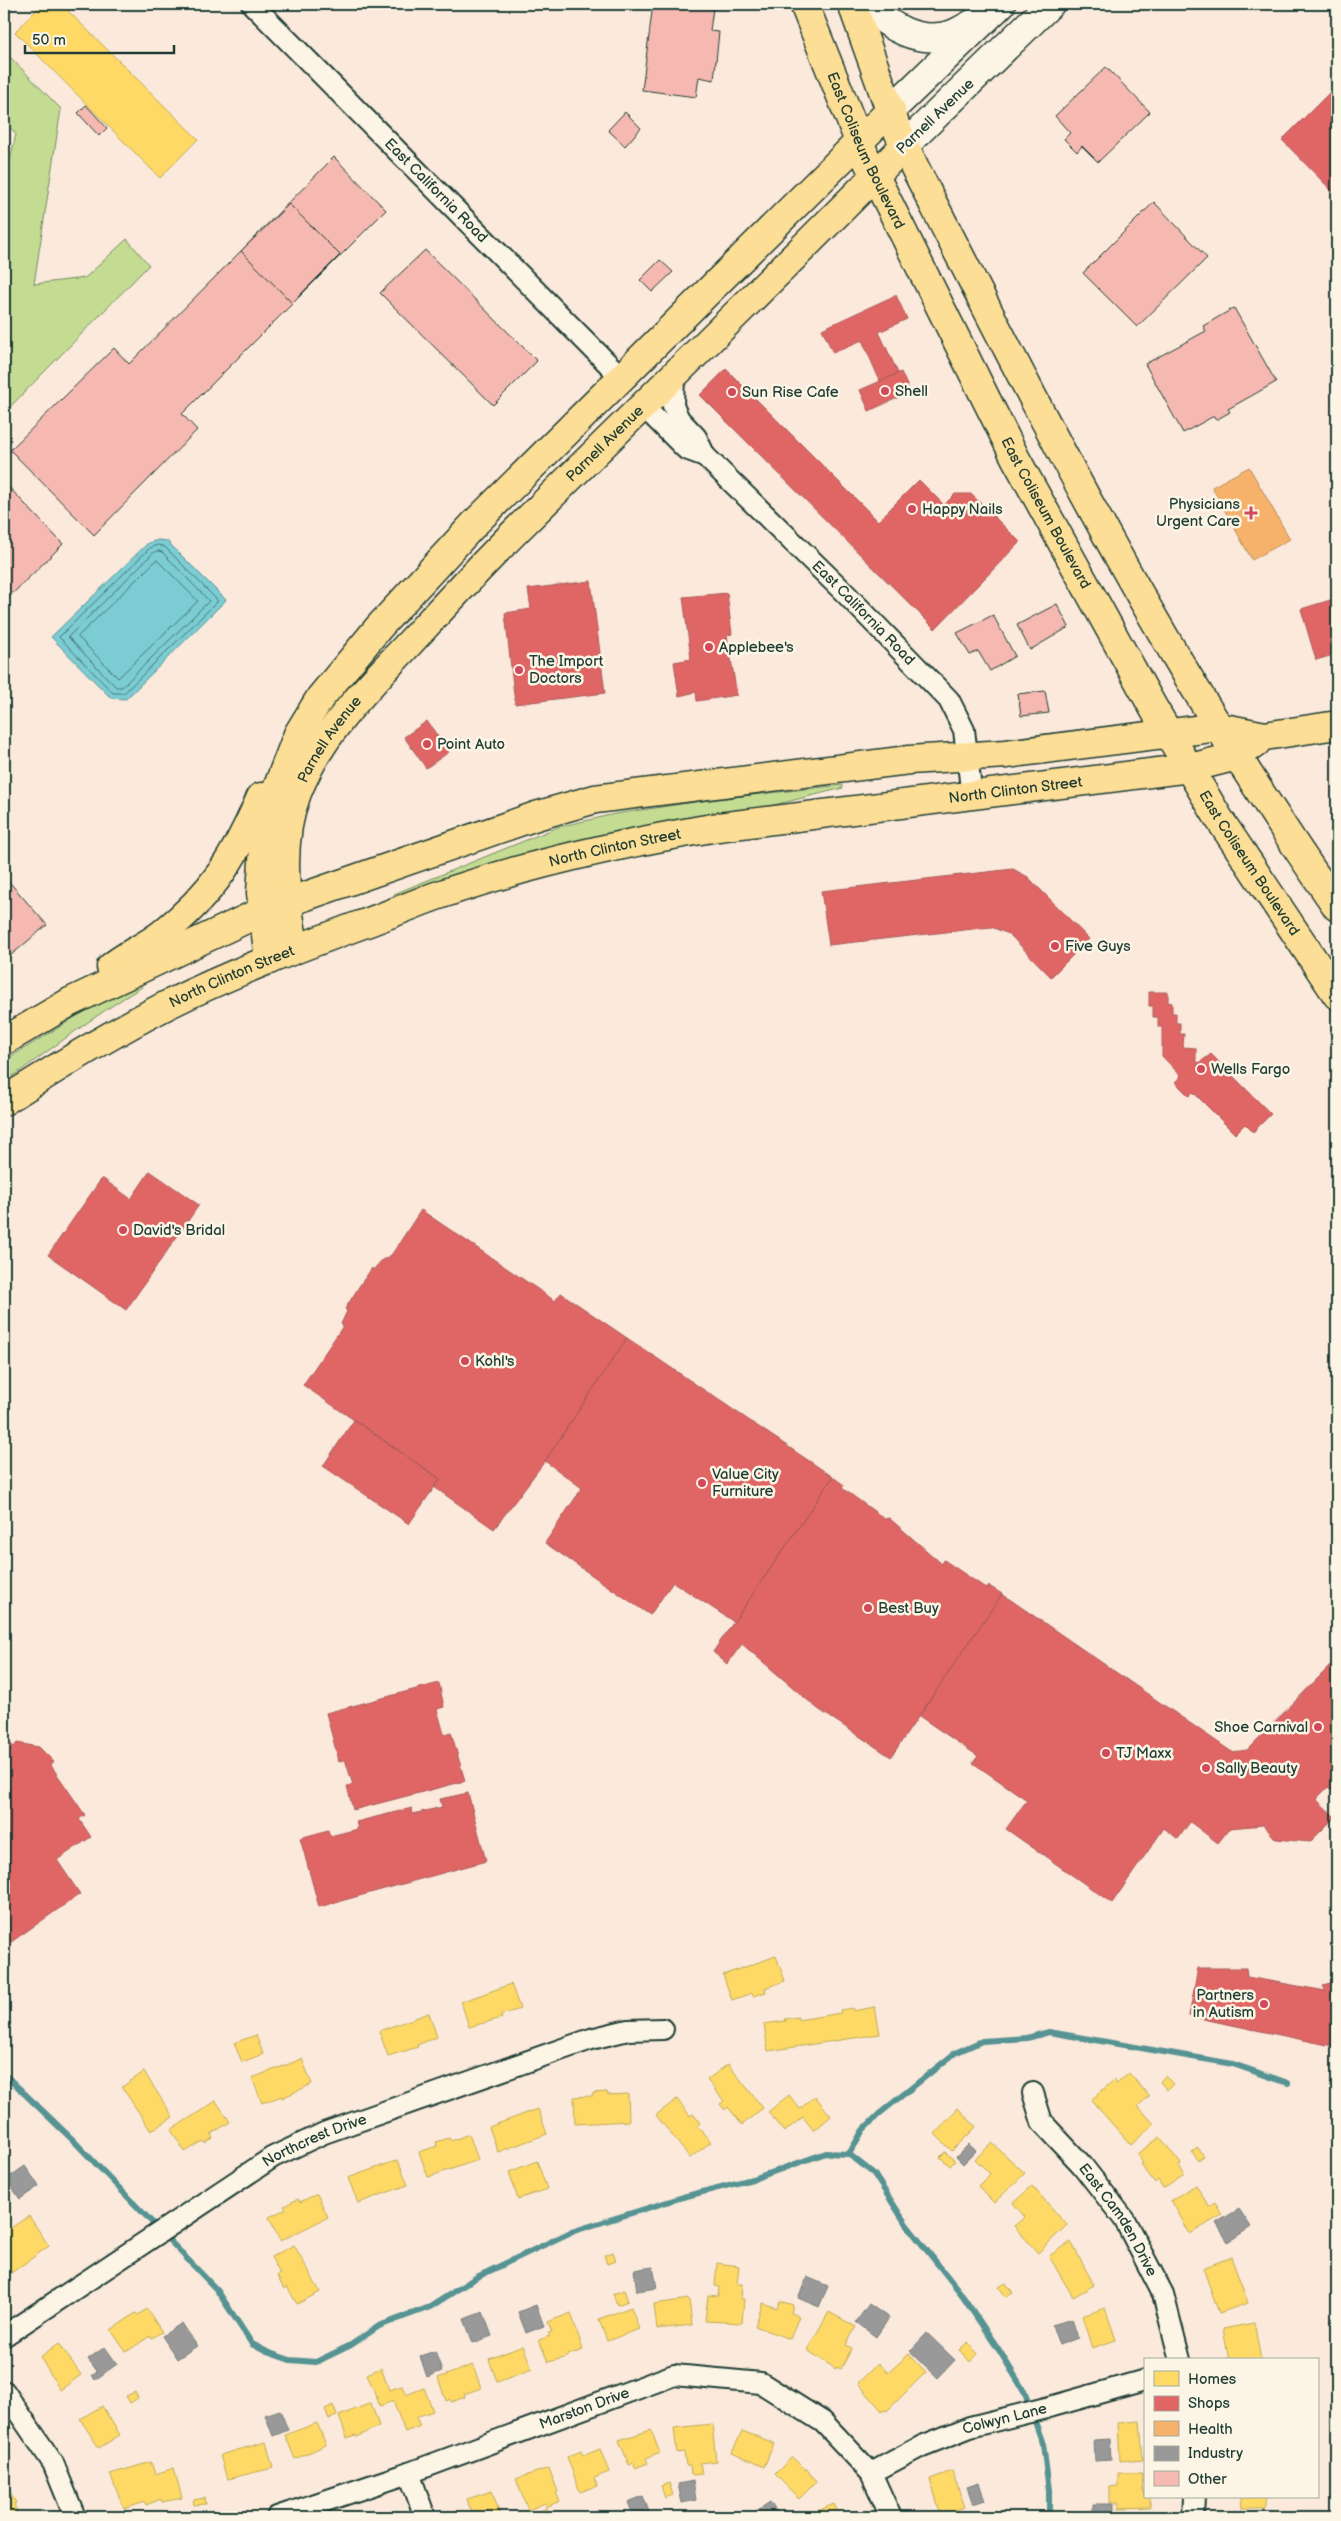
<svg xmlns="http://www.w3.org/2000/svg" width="1341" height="2521" font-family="'Balsamiq Sans',sans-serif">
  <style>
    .green { fill: #c4dc92; stroke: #728c63 }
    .water { fill: #7bccd3; stroke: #569393 }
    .homes { fill: #ffd966; stroke: #bcaa57 }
    .shops { fill: #e06666; stroke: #a65a57 }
    .health { fill: #f6b26b; stroke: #b68f5a }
    .industry { fill: #999; stroke: #747d7b }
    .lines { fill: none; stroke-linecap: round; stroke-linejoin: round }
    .shore { stroke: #447674; stroke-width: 1 }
    .stream { stroke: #569393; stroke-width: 6 }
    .building { fill: #f5b9b2; stroke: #1f3d34 }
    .minor-casing { stroke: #1f3d34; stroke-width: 24 }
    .secondary-casing { stroke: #1f3d34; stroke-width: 31 }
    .primary-casing { stroke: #1f3d34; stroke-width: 31 }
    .trunk-casing { stroke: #1f3d34; stroke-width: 31 }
    .minor { stroke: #fcf5e5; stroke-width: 20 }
    .secondary { stroke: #fcf5e5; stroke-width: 28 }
    .primary { stroke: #fdde96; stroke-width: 28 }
    .trunk { stroke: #fdde96; stroke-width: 28 }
    .poi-dot { fill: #d1495b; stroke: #fcf5e5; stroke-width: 2 }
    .labels { text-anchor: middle; stroke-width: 5; stroke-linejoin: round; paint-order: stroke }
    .street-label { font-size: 15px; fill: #1f3d34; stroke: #fcf5e5 }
    .poi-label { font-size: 15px; fill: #1f3d34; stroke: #fcf5e5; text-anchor: start }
  </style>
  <rect width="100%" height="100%" fill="#fbe9db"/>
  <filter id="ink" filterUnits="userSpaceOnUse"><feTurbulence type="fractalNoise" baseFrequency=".02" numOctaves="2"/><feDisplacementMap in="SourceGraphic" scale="10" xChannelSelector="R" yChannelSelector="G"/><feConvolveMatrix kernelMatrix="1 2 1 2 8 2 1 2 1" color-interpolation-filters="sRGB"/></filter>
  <g filter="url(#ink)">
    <!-- green -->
    <path class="green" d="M4 51 61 109 34 284 85 278 127 239 149 265 4 413V187L16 134 4 121Z
      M842 785 843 788 396 898 394 894 558 827 615 814 715 799Z
      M139 983 142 987C94 1015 50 1051 4 1082V1062L12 1056 118 991Z"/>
    <!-- water -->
    <path class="water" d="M158 540 167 541 226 600 126 699 111 698 51 637 148 543Z"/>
    <!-- homes -->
    <path class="homes" d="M42 4H61L198 139 160 178 15 32Z
      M776 1956 785 1981 765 1988 766 1992 753 1996 752 1993 732 2000 723 1975Z
      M511 1984 520 2009 501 2015 502 2018 469 2027 461 2002Z
      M875 2007 880 2034 768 2051 764 2024 786 2021 785 2019 798 2017V2020L841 2013 840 2010 853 2008V2011Z
      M429 2013 437 2037 417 2045 418 2047 388 2056 379 2031Z
      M256 2035 263 2054 242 2062 234 2043Z
      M302 2059 312 2084 282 2098V2096L262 2103 252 2078Z
      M728 2064 763 2108 742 2125 728 2107 725 2110 720 2104 724 2101 707 2080Z
      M144 2072 173 2117 151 2131 122 2087Z
      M1129 2073 1149 2096 1138 2106 1154 2124 1131 2145 1091 2100 1114 2080 1117 2084Z
      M1165 2076 1173 2084 1167 2090 1160 2082Z
      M607 2092 608 2095 628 2094 629 2121 575 2124 574 2097 593 2096V2093Z
      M789 2095 800 2109 815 2096 831 2116 814 2131 803 2117 784 2132 768 2112Z
      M677 2099 690 2116 693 2114 700 2123 697 2126 711 2142 690 2158 656 2115Z
      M216 2101 230 2122 211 2134 213 2138 205 2143 203 2141 185 2152 171 2130Z
      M958 2108 976 2127 952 2151 935 2134Z
      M538 2109 547 2134 498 2152 489 2127Z
      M469 2134 478 2160 428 2177 419 2152 437 2146 436 2142 449 2138 451 2141Z
      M1160 2137 1181 2164 1178 2166 1184 2174 1163 2188 1158 2180 1155 2183 1141 2164 1143 2163 1137 2154Z
      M992 2143 1025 2173 994 2203 978 2186 990 2174 975 2159Z
      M1198 2148 1204 2156 1198 2160 1192 2152Z
      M945 2152 955 2161 950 2166 940 2157Z
      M398 2160 408 2185 358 2203 348 2178Z
      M537 2161 547 2189 518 2199 509 2172Z
      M1196 2185 1209 2207 1215 2203 1222 2215 1190 2234 1171 2200Z
      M1032 2186 1067 2225 1038 2253 1014 2226 1025 2217 1013 2203Z
      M317 2194 328 2217 280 2241 269 2217 286 2209 284 2206 298 2199 300 2202Z
      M29 2216 49 2246 4 2278V2237L9 2233 8 2230Z
      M1071 2242 1094 2285 1073 2297 1049 2256Z
      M294 2245 320 2292 297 2304 287 2287 284 2289 277 2276 280 2274 271 2257Z
      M613 2252 616 2261 607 2264 604 2255Z
      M1231 2257 1248 2303 1219 2313 1203 2268Z
      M717 2263 739 2266 737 2284H742L741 2299H744L742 2323 705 2321 708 2295 718 2296 719 2287 715 2286Z
      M1006 2283 1013 2293 1006 2297 999 2287Z
      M624 2290 628 2301 617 2305 613 2294Z
      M689 2299 692 2325 657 2329 654 2304Z
      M780 2301 793 2305 791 2313 799 2316 790 2339 755 2326 763 2303 777 2308Z
      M631 2307 639 2329 607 2341 599 2319Z
      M1105 2308 1116 2340 1092 2348 1082 2316Z
      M147 2309 162 2332 152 2338 150 2336 126 2352 111 2330 136 2313 138 2315Z
      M829 2312 856 2327 846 2345 852 2348 841 2369 837 2367 836 2369 807 2350Z
      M571 2313 583 2350 568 2355V2357L548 2362 539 2340 550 2336 548 2333 552 2332 548 2322Z
      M1254 2323 1261 2360H1229L1223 2329Z
      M968 2342 978 2354 970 2362 959 2350Z
      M59 2343 81 2375 60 2390 40 2357Z
      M523 2346 532 2369 497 2382 489 2359Z
      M909 2354 926 2372 887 2411 884 2409 882 2411 858 2383 878 2363 888 2373Z
      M473 2365 481 2388 464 2394 465 2397 451 2402 450 2399 446 2401 438 2378Z
      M381 2368 389 2390 402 2386 406 2395 424 2388 433 2411 416 2417 420 2426 405 2432 393 2401 380 2406 367 2374Z
      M135 2392 138 2398 130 2403 126 2396Z
      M371 2403 379 2426 357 2437 356 2435 347 2438 339 2416Z
      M333 2405 337 2416 329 2419 325 2409Z
      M102 2406 120 2435 99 2448 80 2419Z
      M1140 2421 1143 2459 1120 2461 1118 2423Z
      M317 2423 326 2445 295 2459 285 2435Z
      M712 2424 716 2461 700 2463 702 2474 691 2475 690 2465H686L684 2452 677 2453 674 2428Z
      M651 2430 660 2453 646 2459 648 2463 635 2468 634 2463 629 2465 619 2440Z
      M742 2431 774 2443 764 2467 732 2453Z
      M266 2442 273 2468 227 2479 220 2455Z
      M600 2449 609 2472 594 2478 597 2486 580 2492 567 2457 581 2451 583 2456Z
      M792 2457 805 2470 806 2468 816 2482 799 2499 775 2474Z
      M151 2462 155 2474 174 2468 182 2498 162 2502 161 2499 146 2505 145 2502 124 2509 110 2474Z
      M549 2468 558 2492 556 2493 560 2501 546 2507 545 2503 528 2510 516 2479Z
      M952 2471 965 2507 941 2515 930 2479Z
      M1118 2473H1142L1143 2492H1145V2497H1150V2507L1119 2508V2503H1110V2487L1118 2486Z
      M4 2481 16 2503 14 2504 17 2512 5 2517Z
      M669 2483 673 2495 665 2498 661 2486Z
      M492 2491 501 2517H473L467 2499Z
      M1241 2497H1266V2508H1242Z
      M205 2498 206 2504 194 2505 193 2500Z
      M834 2504 840 2517H804Z
      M547 2508 551 2516 540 2517 538 2512Z"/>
    <!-- shops -->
    <path class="shops" d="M1337 77V196L1282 140 1335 87 1333 85Z
      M896 295 907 319 879 332 898 373 880 381 862 340 833 353 822 329Z
      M726 369 878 521 919 480 944 505 955 494H971L1020 542 935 629 700 395Z
      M901 372 910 392 869 411 860 390Z
      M591 581 605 693 515 704 505 613 531 609 528 589Z
      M727 593 732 634 727 635 737 695 697 701 696 692 679 696 674 662 691 659 683 597Z
      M1337 598V654L1316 660 1301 609Z
      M427 721 449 752 426 768 404 737Z
      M1013 869 1028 877 1089 939 1051 977 1009 934 991 927 829 945 821 891Z
      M1149 992H1168V1002L1172 1003V1013H1176V1023H1180V1034H1184L1183 1047 1196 1048V1060L1199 1063 1211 1054 1271 1114 1253 1132 1245 1124 1235 1134 1193 1092 1189 1096 1175 1082 1181 1076 1162 1056V1027H1158V1017H1153V1006H1149Z
      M150 1171 199 1205 126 1310 48 1255 102 1178 131 1199Z
      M421 1210 555 1301 561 1293 627 1338 545 1461 494 1529 434 1487 440 1479 303 1385 343 1326 341 1324 347 1311 345 1309 360 1285 372 1268 373 1270 383 1259H386L392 1254Z
      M627 1338 833 1477 734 1622 673 1582 650 1615 545 1543 582 1488 545 1461Z
      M354 1420 440 1479 409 1524 323 1466Z
      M833 1477 844 1485 842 1488 885 1519 889 1518 942 1564 944 1560 987 1589 989 1586 1002 1594 891 1757 818 1709 742 1644 727 1664 713 1652Z
      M1002 1594 1232 1752 1247 1750 1331 1665 1337 1671V1796L1328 1787 1316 1799 1335 1817 1310 1842 1276 1839 1263 1825 1230 1828 1218 1843 1190 1822 1178 1839 1164 1828 1112 1903 1006 1829 1027 1800 973 1763 978 1756 919 1716Z
      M439 1683 444 1707 437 1709 444 1734 451 1732 465 1781 353 1810 347 1786 353 1785 345 1759 339 1762 326 1713Z
      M17 1743 39 1747 54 1762 50 1764 85 1815 79 1819 91 1837 57 1860 80 1894 4 1947V1749L11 1744 14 1747Z
      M468 1793 486 1861 319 1907 300 1838 328 1830 330 1836 358 1829 356 1822 412 1808 413 1814 442 1807 440 1799Z
      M1198 1968H1246L1247 1977 1326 1991 1323 1986 1337 1982V2047L1189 2016Z"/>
    <!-- health -->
    <path class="health" d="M1249 467 1290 539 1252 560 1212 487Z"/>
    <!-- industry -->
    <path class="industry" d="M969 2144 976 2151 963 2164 956 2157Z
      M25 2166 39 2186 20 2199 6 2179Z
      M1239 2209 1251 2227 1228 2242 1216 2223Z
      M653 2267 657 2288 637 2291 634 2270Z
      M807 2277 828 2286 819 2307 798 2298Z
      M869 2304 889 2318 876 2337 856 2322Z
      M536 2305 544 2326 526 2333 518 2312Z
      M483 2312 492 2336 473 2343 464 2319Z
      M1072 2319 1078 2338 1059 2345 1052 2325Z
      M182 2323 197 2346 177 2359 162 2336Z
      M927 2333 955 2360 938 2378 910 2351Z
      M105 2347 117 2364 95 2380 92 2375 97 2371 88 2359Z
      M435 2351 442 2371 427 2377 420 2356Z
      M280 2410 288 2430 273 2436 265 2415Z
      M1110 2439 1111 2460 1095 2461 1094 2440Z
      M693 2481 696 2500 682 2503 678 2484Z
      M979 2483 985 2500 973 2504 967 2487Z
      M643 2496 651 2517H634L628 2502Z
      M770 2502 780 2517H752L750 2515Z
      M1092 2504H1114V2517H1092Z
      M598 2510 601 2517H579Z"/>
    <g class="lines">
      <!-- shore -->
      <path class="shore" d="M158 545 165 547 218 601 124 693H113L59 637 150 548Z
        M158 551 162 552 209 601 122 687H116L68 637 153 553Z
        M157 560 198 601 118 678 78 637Z"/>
      <!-- stream -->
      <path class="stream" d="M4 2074 74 2141 217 2290 252 2344 267 2352 290 2360 316 2362 351 2345 379 2326 430 2307 477 2277 571 2232 683 2197 756 2178 826 2153 849 2154 874 2174 906 2224 959 2291 999 2350 1024 2391 1043 2444 1049 2490V2517
        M849 2154 863 2130 879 2114 955 2053 982 2041 1027 2038 1049 2032 1233 2064 1288 2083"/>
    </g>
    <!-- building -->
    <path class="building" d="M653 4 713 8 710 31 719 32 714 80 699 77 696 97 642 90Z
      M1106 67 1150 112 1098 162 1082 146 1077 152 1064 139 1070 133 1055 116Z
      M86 105 107 128 99 136 78 113Z
      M625 112 641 128 625 146 608 130Z
      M334 157 386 210 182 414 197 430 94 535 10 450 114 348 129 364Z
      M1154 202 1207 258 1137 327 1083 273Z
      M289 204 340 255 292 303 241 251Z
      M425 250 537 361 493 405 380 293Z
      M660 260 673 272 652 292 640 280Z
      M1234 308 1276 382 1228 409 1230 412 1216 420 1214 416 1183 433 1145 364 1206 331 1203 326Z
      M4 482 63 544 4 602Z
      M1057 604 1069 627 1030 650 1017 625Z
      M993 615 1015 656 990 671 978 651 970 655 957 633Z
      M1045 691 1049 713 1021 716 1018 694Z
      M4 876 47 925 4 961Z"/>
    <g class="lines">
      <defs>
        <g id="minor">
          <path id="s1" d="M252 4 622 378"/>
          <path id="s2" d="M674 375 673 406 679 419 696 437 705 456 843 591 949 700 964 730 972 797"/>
          <path d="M643 406 686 449 705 456"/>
          <path id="s3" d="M1033 2093 1042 2122 1082 2165 1124 2219 1163 2294 1180 2360"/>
          <path id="s4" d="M4 2336 273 2157 324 2133 591 2039 628 2030 663 2029"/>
          <path d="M4 2391 53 2463 75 2517"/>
          <path d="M409 2473 425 2517"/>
          <path id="s5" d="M871 2473 922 2446 970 2427 1046 2408 1145 2380"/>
          <path id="s6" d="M277 2517 409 2473 674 2375 761 2383 823 2422 871 2473 891 2517"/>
          <path d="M1193 2517 1194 2497"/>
        </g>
        <path id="secondary" d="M868 4C888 27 917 44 950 35 958 33 966 27 974 23
          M891 110 1001 4
          M905 145 1050 4"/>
        <g id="primary">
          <path id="s7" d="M295 949C285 899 278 842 297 793 319 737 362 693 403 650 444 606 484 562 527 520 653 395 781 272 905 145"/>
          <path d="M269 960 261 893 265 831 273 799 298 734 320 698 379 627 475 523 891 110"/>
          <path d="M111 967C127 954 147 946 163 933 214 892 235 857 261 797"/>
          <path d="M4 1041 70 1002 263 911 536 816 595 799 909 760 1006 754 1219 727 1265 736 1337 725"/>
          <path id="s8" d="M4 1101C57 1067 111 1034 167 1005 229 974 295 949 360 925 386 916 411 905 436 896 527 864 623 843 718 827L1190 768 1237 756 1256 743"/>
        </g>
        <g id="trunk">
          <path id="s9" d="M804 4 865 156 1016 459 1154 709 1218 817 1337 995"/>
          <path d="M852 4 896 127 915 168C989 313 1062 458 1143 600 1203 705 1268 807 1337 907"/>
        </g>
      </defs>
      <!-- minor casing -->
      <use href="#minor" class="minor-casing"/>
      <!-- secondary casing -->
      <use href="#secondary" class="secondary-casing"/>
      <!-- primary casing -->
      <use href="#primary" class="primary-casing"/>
      <!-- trunk casing -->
      <use href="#trunk" class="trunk-casing"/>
      <!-- minor -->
      <use href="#minor" class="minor"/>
      <!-- secondary -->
      <use href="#secondary" class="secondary"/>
      <!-- primary -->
      <use href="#primary" class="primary"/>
      <!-- trunk -->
      <use href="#trunk" class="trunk"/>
    </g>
  </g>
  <!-- markers -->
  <g class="poi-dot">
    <circle cx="885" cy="391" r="5"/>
    <circle cx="732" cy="392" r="5"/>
    <circle cx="912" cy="509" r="5"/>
    <path d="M1248.5 505.5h5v5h5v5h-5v5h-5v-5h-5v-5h5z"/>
    <circle cx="709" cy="647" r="5"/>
    <circle cx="519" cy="670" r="5"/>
    <circle cx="427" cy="744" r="5"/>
    <circle cx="1055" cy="946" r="5"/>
    <circle cx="1201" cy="1069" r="5"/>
    <circle cx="123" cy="1230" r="5"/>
    <circle cx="465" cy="1361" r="5"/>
    <circle cx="702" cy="1483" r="5"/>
    <circle cx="868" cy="1608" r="5"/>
    <circle cx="1318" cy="1727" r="5"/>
    <circle cx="1106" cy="1753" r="5"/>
    <circle cx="1206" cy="1768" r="5"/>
    <circle cx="1264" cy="2004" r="5"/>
  </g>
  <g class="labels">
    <!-- street labels -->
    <g class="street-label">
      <text transform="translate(935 116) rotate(-44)" y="5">Parnell Avenue</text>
      <text dy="5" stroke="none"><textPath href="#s9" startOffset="159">East Coliseum Boulevard</textPath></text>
      <text dy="5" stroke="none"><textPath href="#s1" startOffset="262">East California Road</textPath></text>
      <text dy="5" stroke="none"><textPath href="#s7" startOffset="626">Parnell Avenue</textPath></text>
      <text dy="5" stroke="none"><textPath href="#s9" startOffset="564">East Coliseum Boulevard</textPath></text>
      <text dy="5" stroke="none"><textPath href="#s2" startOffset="314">East California Road</textPath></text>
      <text dy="5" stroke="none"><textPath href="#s7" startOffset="221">Parnell Avenue</textPath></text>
      <text dy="5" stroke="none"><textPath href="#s8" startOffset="1070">North Clinton Street</textPath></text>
      <text dy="5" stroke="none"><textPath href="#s8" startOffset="665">North Clinton Street</textPath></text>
      <text dy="5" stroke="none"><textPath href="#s9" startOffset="969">East Coliseum Boulevard</textPath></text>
      <text dy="5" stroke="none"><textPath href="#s8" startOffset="260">North Clinton Street</textPath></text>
      <text dy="5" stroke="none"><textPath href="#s4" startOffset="368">Northcrest Drive</textPath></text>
      <text dy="5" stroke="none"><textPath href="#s3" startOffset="155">East Camden Drive</textPath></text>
      <text dy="5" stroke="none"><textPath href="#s6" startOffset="326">Marston Drive</textPath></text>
      <text dy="5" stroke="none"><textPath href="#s5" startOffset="145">Colwyn Lane</textPath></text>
    </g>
    <!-- poi labels -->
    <g class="poi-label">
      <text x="895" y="396">Shell</text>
      <text x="742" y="397">Sun Rise Cafe</text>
      <text x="1240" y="509" text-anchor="end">Physicians<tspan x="1240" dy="17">Urgent Care</tspan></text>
      <text x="922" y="514">Happy Nails</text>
      <text x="719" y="652">Applebee's</text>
      <text x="529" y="666">The Import<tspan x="529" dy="17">Doctors</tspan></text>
      <text x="437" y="749">Point Auto</text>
      <text x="1065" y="951">Five Guys</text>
      <text x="1211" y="1074">Wells Fargo</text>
      <text x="133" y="1235">David's Bridal</text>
      <text x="475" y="1366">Kohl's</text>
      <text x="712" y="1479">Value City<tspan x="712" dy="17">Furniture</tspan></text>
      <text x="878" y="1613">Best Buy</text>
      <text x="1308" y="1732" text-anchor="end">Shoe Carnival</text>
      <text x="1116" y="1758">TJ Maxx</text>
      <text x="1216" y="1773">Sally Beauty</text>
      <text x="1254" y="2000" text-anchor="end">Partners<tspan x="1254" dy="17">in Autism</tspan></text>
    </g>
  </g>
  <!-- margin -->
  <rect width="1341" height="2521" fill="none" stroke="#fcf5e5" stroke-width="20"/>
  <rect x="10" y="10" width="1321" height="2501" fill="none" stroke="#1f3d34" stroke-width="2" filter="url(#ink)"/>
  <!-- legend -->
  <rect x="1144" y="2358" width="175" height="140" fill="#fcf5e5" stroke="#a4ab9e"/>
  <rect x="1154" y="2371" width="25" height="15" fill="#ffd966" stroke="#a4ab9e"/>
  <text x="1188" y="2384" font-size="15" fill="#1f3d34">Homes</text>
  <rect x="1154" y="2396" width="25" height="15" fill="#e06666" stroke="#a4ab9e"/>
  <text x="1188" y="2408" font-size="15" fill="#1f3d34">Shops</text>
  <rect x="1154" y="2421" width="25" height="15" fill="#f6b26b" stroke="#a4ab9e"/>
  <text x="1188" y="2434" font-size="15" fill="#1f3d34">Health</text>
  <rect x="1154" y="2446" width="25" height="15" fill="#999999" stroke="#a4ab9e"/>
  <text x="1188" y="2458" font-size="15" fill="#1f3d34">Industry</text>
  <rect x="1154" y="2471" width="25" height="15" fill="#f5b9b2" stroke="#a4ab9e"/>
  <text x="1188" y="2484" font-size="15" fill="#1f3d34">Other</text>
  <!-- scale -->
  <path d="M25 45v8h149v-8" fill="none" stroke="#1f3d34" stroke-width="2.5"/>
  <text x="32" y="45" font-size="15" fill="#1f3d34" stroke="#fcf5e5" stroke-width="4" paint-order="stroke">50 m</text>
</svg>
